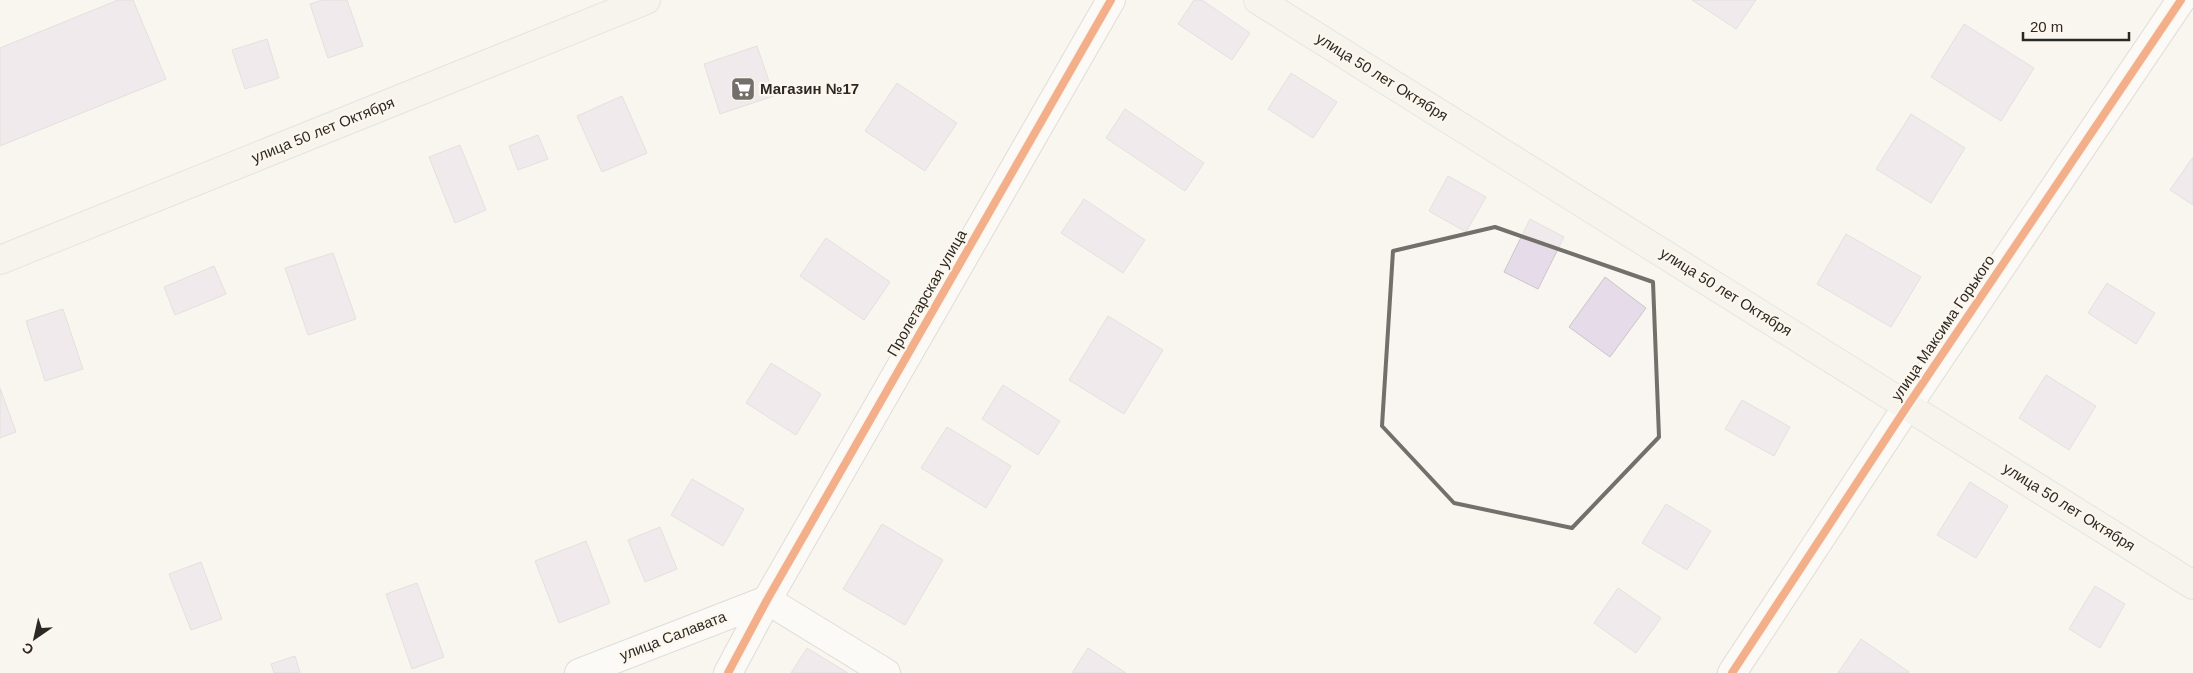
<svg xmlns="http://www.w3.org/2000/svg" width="2193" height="673" font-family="Arial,sans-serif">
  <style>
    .building { fill: #e6dce9; stroke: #c9c6c6 }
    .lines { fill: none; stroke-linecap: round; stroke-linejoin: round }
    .minor-casing { stroke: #c1beba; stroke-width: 30 }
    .major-casing { stroke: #d2d0ce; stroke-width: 30 }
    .minor { stroke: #fefefd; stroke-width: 28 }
    .major { stroke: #f4f1ea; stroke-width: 28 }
    .cycleway-casing { stroke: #fdf6ec; stroke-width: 11 }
    .cycleway { stroke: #e8590c; stroke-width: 8 }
    .marked { fill: none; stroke: #73706c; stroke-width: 4; stroke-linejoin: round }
    .labels { text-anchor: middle; stroke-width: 4.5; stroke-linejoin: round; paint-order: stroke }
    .street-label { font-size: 15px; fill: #2b2925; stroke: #fdf6ec }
    .poi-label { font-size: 15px; font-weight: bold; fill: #2b2925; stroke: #fdf6ec; text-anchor: start }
  </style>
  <rect width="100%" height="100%" fill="#f9f5f0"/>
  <!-- building -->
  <path class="building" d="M118 0H133L166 79 0 146V48Z
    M322 0H347L363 46 328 58 310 4Z
    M1194 0H1202L1250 33 1232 60 1178 24Z
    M1692 0H1756L1736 29Z
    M1964 24 2034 68 2001 121 1931 77Z
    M267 39 279 78 245 89 232 50Z
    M757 46 774 96 720 114 704 64Z
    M1291 73 1337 102 1313 138 1268 109Z
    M897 83 957 123 925 171 865 131Z
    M622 96 647 153 602 172 577 116Z
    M1125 109 1204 163 1185 191 1106 138Z
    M1911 114 1965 148 1931 203 1876 169Z
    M538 135 548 159 518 170 509 146Z
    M460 145 486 210 455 223 429 157Z
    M2193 157V205L2170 190Z
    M1448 176 1486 197 1466 232 1429 211Z
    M1084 199 1145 240 1123 273 1061 233Z
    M1530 219 1564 237 1538 289 1504 272Z
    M1846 234 1921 277 1891 327 1817 284Z
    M826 238 890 282 864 320 800 276Z
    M333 253 356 319 308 335 285 268Z
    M214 266 226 294 175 315 164 287Z
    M1605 277 1646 308 1610 357 1569 327Z
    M2107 283 2155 313 2136 344 2088 313Z
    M63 309 83 369 45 381 26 321Z
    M1108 316 1163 350 1124 414 1069 380Z
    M771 363 821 394 796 435 746 403Z
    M2046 375 2096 406 2069 450 2019 418Z
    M1003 385 1060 421 1038 455 982 419Z
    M0 388 16 432 0 438Z
    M1742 400 1790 427 1774 456 1725 429Z
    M947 427 1011 466 986 508 921 468Z
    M692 479 744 509 723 546 671 515Z
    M1970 482 2008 506 1976 558 1937 535Z
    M1666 504 1711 531 1687 570 1642 543Z
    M882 524 943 560 905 625 843 589Z
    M660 527 677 569 645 582 628 540Z
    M586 541 610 603 559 623 535 561Z
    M201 562 222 619 191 630 169 574Z
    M417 583 444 657 412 669 386 594Z
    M2095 586 2125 604 2100 648 2069 629Z
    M1618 588 1661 618 1636 653 1594 623Z
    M1861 639 1909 672 1908 673H1838Z
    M807 648 848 673H791Z
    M1088 648 1126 673H1072Z
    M295 656 300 673H274L271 664Z"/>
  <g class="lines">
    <defs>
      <path id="minor" d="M767 600 886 673
        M579 673 767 600
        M728 673 767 600 1111 0
        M1732 673 1908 405 2181 0"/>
      <path id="major" d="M1258 0 2193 585
        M0 260 646 0"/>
    </defs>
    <!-- minor casing -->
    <use href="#minor" class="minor-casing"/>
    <!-- major casing -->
    <use href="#major" class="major-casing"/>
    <!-- minor -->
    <use href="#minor" class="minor"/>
    <!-- major -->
    <use href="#major" class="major"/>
    <defs>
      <path id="cycleway" d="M728 673 767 600 1111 0
        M1732 673 1908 405 2181 0"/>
    </defs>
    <!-- cycleway casing -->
    <use href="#cycleway" class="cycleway-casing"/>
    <!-- cycleway -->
    <use href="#cycleway" class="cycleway"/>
  </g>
  <!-- marked area -->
  <path d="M0 0H2193V673H0ZM1495 227 1653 282 1659 437 1572 528 1454 503 1382 426 1393 251Z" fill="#f9f5f0" fill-opacity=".55" fill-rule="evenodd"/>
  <path class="marked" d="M1495 227 1653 282 1659 437 1572 528 1454 503 1382 426 1393 251Z"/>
  <!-- icons -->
  <defs>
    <symbol id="supermarket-square" viewBox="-11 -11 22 22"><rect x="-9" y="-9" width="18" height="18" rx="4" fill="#73706c" stroke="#fdf6ec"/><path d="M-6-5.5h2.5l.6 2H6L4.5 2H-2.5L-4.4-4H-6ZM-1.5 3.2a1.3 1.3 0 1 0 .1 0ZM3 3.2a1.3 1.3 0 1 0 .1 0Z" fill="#fff"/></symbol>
  </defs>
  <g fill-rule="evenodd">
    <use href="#supermarket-square" x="729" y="75" width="28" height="28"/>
  </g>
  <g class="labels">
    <!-- street labels -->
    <g class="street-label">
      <text transform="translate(1382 77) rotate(32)" y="5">улица 50 лет Октября</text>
      <text transform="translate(323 130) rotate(-22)" y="5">улица 50 лет Октября</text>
      <text transform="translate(1726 292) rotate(32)" y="5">улица 50 лет Октября</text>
      <text transform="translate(927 293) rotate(-60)" y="5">Пролетарская улица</text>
      <text transform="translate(1943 328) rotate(-56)" y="5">улица Максима Горького</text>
      <text transform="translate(2069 507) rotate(32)" y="5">улица 50 лет Октября</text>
      <text transform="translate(673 636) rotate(-21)" y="5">улица Салавата</text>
    </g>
    <!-- poi labels -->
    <g class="poi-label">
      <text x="760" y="94">Магазин №17</text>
    </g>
  </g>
  <!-- north arrow -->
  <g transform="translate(35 638) rotate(214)" stroke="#fdf6ec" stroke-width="4" paint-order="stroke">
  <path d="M0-4L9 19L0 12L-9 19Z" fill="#2b2925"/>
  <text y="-8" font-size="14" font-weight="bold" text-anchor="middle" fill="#2b2925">С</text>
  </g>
  <!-- scale -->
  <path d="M2023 32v8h106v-8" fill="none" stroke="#2b2925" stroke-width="2.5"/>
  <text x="2030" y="32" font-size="15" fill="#2b2925" stroke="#fdf6ec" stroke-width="4" paint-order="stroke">20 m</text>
</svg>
